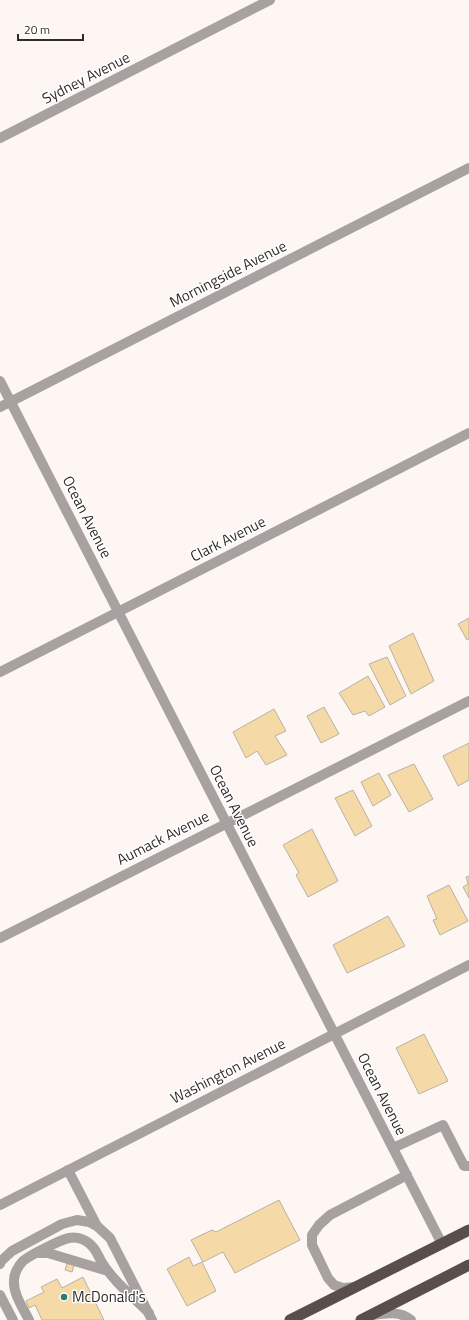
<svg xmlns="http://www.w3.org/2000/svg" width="469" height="1320" font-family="'Titillium Web',sans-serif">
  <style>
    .building { fill: #f5d9a7; stroke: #b8b2a7 }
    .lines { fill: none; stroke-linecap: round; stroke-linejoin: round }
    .service { stroke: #a7a1a0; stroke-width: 10 }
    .minor { stroke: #a7a1a0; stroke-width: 10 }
    .trunk { stroke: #5a4e4c; stroke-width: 11 }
    .poi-dot { fill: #2f7875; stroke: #fff; stroke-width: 1.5 }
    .labels { text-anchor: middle; stroke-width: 3; stroke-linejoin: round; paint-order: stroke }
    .street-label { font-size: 15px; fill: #302c29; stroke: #fff }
    .poi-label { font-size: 15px; fill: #302c29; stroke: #fff; text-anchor: start }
  </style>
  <rect width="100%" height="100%" fill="#fef6f2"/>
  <!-- building -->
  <path class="building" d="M469 618V639L467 640 458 624Z
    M413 633 434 681 411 694 389 646Z
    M387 657 406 696 390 705 369 664Z
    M368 676 385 707 369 716 365 711 353 715 339 693Z
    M324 707 339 734 321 743 307 716Z
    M274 709 286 731 275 736 287 755 266 765 257 751 246 758 233 732Z
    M469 743V780L458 786 443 756Z
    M414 764 433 799 409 812 388 775Z
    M379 773 391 795 373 806 361 782Z
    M353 790 372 826 355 836 335 798Z
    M312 829 338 881 308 897 296 875 299 873 283 845Z
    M469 876V898L463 887 468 884 466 877Z
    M449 885 468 921 440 935 433 920 437 919 427 896Z
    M388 916 405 946 347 973 333 945Z
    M424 1034 448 1081 419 1094 396 1048Z
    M279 1200 300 1240 235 1273 223 1252 203 1262 191 1240 212 1230 216 1232Z
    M189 1257 193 1266 202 1262 216 1291 187 1306 167 1269Z
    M68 1261 75 1262 72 1272 65 1270Z
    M83 1277 104 1320H42L35 1305 29 1308 26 1301 44 1292 41 1287 57 1279 62 1288Z"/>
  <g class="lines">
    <!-- service -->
    <path class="service" d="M393 1148 443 1125 464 1166H469
      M68 1170 97 1226
      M39 1253H48L108 1271
      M0 1264 1 1261 12 1251 62 1224 77 1220 89 1222 97 1226 110 1238 152 1320
      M356 1287 343 1288 334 1285 328 1278 312 1245V1235L319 1225 330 1215 407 1175
      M0 1295 13 1320
      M29 1320C23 1308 13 1294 14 1280 14 1274 18 1266 23 1261 30 1255 60 1240 69 1238 74 1237 80 1238 84 1240 93 1244 97 1253 101 1261 113 1281 132 1296 149 1313"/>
    <!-- minor -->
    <path class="minor" d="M0 138 270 0
      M0 381 442 1244
      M0 407 469 168
      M0 672 469 433
      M0 938 469 701
      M0 1205 469 965
      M373 1315C386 1313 401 1311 411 1320"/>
    <!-- trunk -->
    <path class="trunk" d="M290 1320 469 1230
      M361 1320 469 1265"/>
  </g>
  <!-- markers -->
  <circle class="poi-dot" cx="64" cy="1297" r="4"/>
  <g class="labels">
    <!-- street labels -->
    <g class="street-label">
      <text transform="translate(86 78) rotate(-27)" y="5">Sydney Avenue</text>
      <text transform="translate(228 274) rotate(-27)" y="5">Morningside Avenue</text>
      <text transform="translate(87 517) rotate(63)" y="5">Ocean Avenue</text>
      <text transform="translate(228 539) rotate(-27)" y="5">Clark Avenue</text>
      <text transform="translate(234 806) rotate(63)" y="5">Ocean Avenue</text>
      <text transform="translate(163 838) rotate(-27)" y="5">Aumack Avenue</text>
      <text transform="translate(228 1071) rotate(-27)" y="5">Washington Avenue</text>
      <text transform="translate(382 1094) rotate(63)" y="5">Ocean Avenue</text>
    </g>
    <!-- poi labels -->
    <g class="poi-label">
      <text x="72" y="1302">McDonald's</text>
    </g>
  </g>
  <!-- scale -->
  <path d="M18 34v6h65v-6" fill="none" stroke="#302c29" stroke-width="2"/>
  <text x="24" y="34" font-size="12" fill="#302c29" stroke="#ffffff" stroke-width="3" paint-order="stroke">20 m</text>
</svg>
